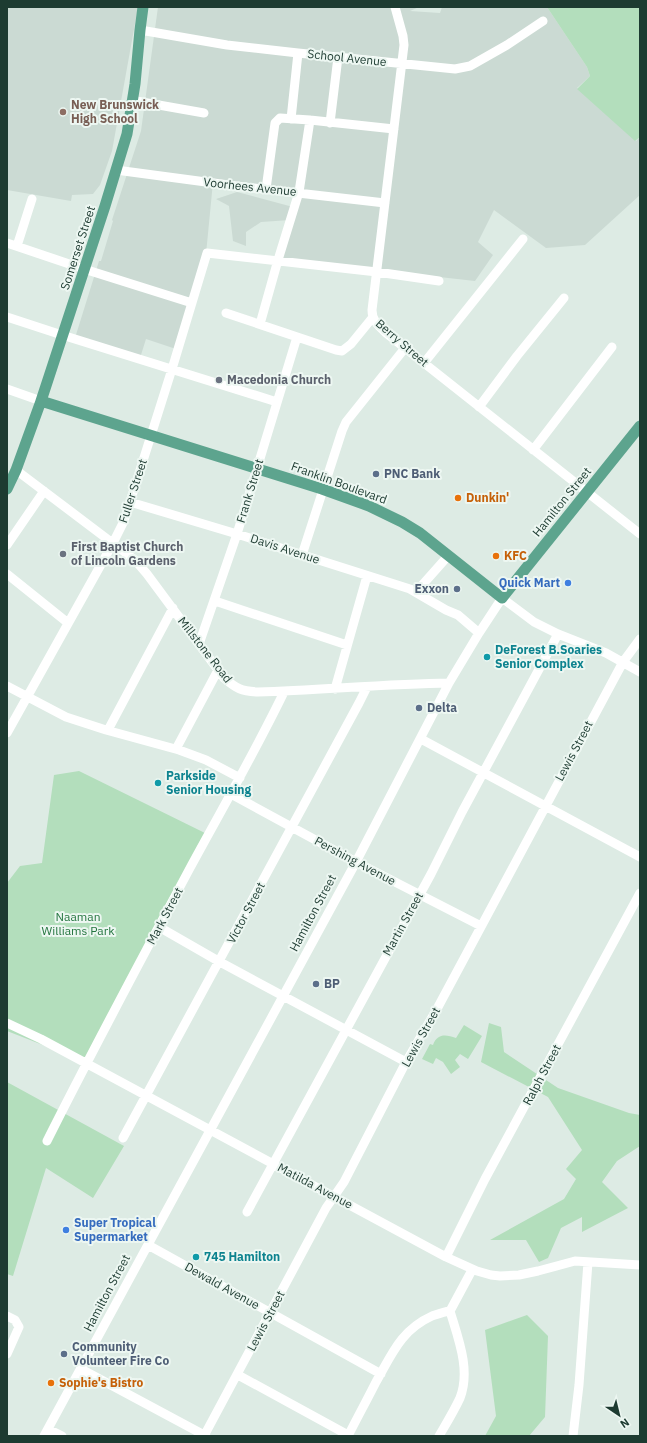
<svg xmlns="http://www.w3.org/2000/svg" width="647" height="1443" font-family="'IBM Plex Sans',sans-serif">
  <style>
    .built { fill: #cbdad3 }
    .green { fill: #b3debc }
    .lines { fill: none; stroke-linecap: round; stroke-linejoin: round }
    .minor { stroke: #fff; stroke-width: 9 }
    .major { stroke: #5da48e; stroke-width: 11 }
    .education-dot { fill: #8d6e63; stroke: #edf7f2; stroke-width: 1.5 }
    .worship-dot { fill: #6b7280; stroke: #edf7f2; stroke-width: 1.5 }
    .service-dot { fill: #5c6f8a; stroke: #edf7f2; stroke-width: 1.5 }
    .food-dot { fill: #e8710a; stroke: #edf7f2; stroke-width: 1.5 }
    .shop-dot { fill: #3f7fe0; stroke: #edf7f2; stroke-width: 1.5 }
    .culture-dot { fill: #0f9aa8; stroke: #edf7f2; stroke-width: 1.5 }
    .labels { text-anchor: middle; stroke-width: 4; stroke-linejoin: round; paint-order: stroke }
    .street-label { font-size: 12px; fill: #1d3b31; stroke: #edf7f2 }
    .education-label { font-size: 12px; font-weight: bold; fill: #785e54; stroke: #edf7f2; text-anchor: start }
    .worship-label { font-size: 12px; font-weight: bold; fill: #5b616d; stroke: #edf7f2; text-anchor: start }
    .service-label { font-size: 12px; font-weight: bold; fill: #4e5e75; stroke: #edf7f2; text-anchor: start }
    .food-label { font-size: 12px; font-weight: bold; fill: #c56008; stroke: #edf7f2; text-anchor: start }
    .shop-label { font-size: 12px; font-weight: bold; fill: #366cbe; stroke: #edf7f2; text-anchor: end }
    .culture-label { font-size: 12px; font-weight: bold; fill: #0d838f; stroke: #edf7f2; text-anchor: start }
    .park-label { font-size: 12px; fill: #24753f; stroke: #edf7f2 }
  </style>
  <rect width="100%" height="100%" fill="#ddebe4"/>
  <!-- built -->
  <path class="built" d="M7 7H138L112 151 100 185 93 194 72 195 71 201 7 190Z
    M158 7H419L410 11 440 13 442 7H547L587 67 590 76 577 88 636 141 640 137V195L585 245 546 248 494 210 478 242 493 255 475 281 279 259 290 220 261 222 246 232V246L233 241 229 206 216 199 237 192 293 207 297 193 213 182 206 254 179 350 146 339 140 358 75 338 99 261H101L113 221 112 220 141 131Z"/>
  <!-- green -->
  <path class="green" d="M547 7H640V137L635 141 577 89 590 76 587 67Z
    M79 771 207 834 84 1061 7 1031V883L20 866 42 863 54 775Z
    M489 1023 501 1027 504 1052 558 1088 629 1113 640 1115V1146L617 1161 602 1182 628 1208 582 1232V1217L561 1228 548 1258 539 1262 526 1240H490L564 1199 576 1179 566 1169 582 1150 548 1097 481 1062Z
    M464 1025 482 1036 468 1059 460 1054 455 1060 460 1067 451 1074 443 1062 436 1058 433 1064 422 1059 430 1044 433 1045C437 1034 445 1034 456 1038Z
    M7 1082 124 1146 93 1198 46 1168 13 1276 7 1274Z
    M527 1315 548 1336 545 1417 529 1436H485L496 1416 485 1330Z"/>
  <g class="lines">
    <!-- minor -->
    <path class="minor" d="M395 7 403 36 404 45 372 310C372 321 379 326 386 333L640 534
      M140 30 227 45 298 53 455 69 470 66 507 45 543 21
      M133 99 136 101 204 113
      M291 119 298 53
      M330 123 338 57
      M116 170 236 186 385 203
      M266 189 275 123 280 118 310 120 394 129
      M7 243 84 269 192 303
      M17 246 32 199
      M226 313 336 350 342 351 351 344 373 317
      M7 317 62 335 277 402
      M260 324 278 260 299 192 310 120
      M424 363 523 239
      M7 389 41 401
      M479 407 517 356 564 298
      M533 450 612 347
      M16 470 135 560 147 574 224 678C237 689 241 691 258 692 322 690 385 684 449 683
      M130 502 237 534 410 589 446 610 458 615 479 633
      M7 545 44 491
      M302 555 342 431 346 422 405 348
      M7 574 68 623
      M416 592 448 556
      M215 601 347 645
      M199 644 237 534 297 337
      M7 686 66 717 106 730 179 750 206 760 240 778
      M335 689 367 576
      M108 730 173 608
      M7 733 113 543 124 521 172 369 207 253 377 272 439 281
      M421 739 640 857
      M176 749 218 670
      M231 794 356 862 481 926
      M159 927 220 962 406 1062
      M7 1023 41 1039 446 1257 477 1271 491 1275 500 1276 519 1275 538 1271 575 1261 640 1265
      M123 1138 359 703 367 687
      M47 1141C93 1049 142 958 190 868 222 809 255 752 284 692
      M247 1212 431 874 462 812 558 634
      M148 1245 381 1374
      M446 1257 485 1179 640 893
      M7 1316 15 1320 19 1327 7 1354
      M81 1369 206 1436
      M238 1375 348 1435
      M48 1429 62 1436
      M44 1436 356 862 449 683 479 633 502 598 534 622 558 634 606 653 640 672
      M204 1436 326 1208 344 1182 406 1062 438 1007 623 662 640 639
      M348 1436C357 1418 367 1400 376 1382 392 1354 401 1330 432 1316 438 1314 443 1312 450 1311L472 1270
      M439 1436C446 1424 454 1411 460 1398 471 1370 458 1338 450 1311
      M573 1436 579 1385 588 1262"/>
    <!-- major -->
    <path class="major" d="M41 401 322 489 369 506 402 522 420 533 502 598 640 426
      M7 489 16 470 41 401 105 206 127 134 135 84 140 30 143 7"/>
  </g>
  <!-- markers -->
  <circle class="education-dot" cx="63" cy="112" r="4"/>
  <g class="worship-dot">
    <circle cx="219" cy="380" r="4"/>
    <circle cx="63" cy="554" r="4"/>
  </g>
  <g class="service-dot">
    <circle cx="376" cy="474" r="4"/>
    <circle cx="457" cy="589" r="4"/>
    <circle cx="419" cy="708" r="4"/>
    <circle cx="316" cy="984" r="4"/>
    <circle cx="64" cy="1354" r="4"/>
  </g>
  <g class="food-dot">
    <circle cx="458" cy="498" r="4"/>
    <circle cx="496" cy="556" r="4"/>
    <circle cx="51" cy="1383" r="4"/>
  </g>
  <g class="shop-dot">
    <circle cx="568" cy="583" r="4"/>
    <circle cx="66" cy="1230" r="4"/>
  </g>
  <g class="culture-dot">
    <circle cx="487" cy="657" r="4"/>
    <circle cx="158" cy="783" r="4"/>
    <circle cx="196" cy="1257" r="4"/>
  </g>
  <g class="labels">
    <!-- street labels -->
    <g class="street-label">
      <text transform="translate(347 58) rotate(6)" y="4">School Avenue</text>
      <text transform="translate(250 187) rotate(6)" y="4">Voorhees Avenue</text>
      <text transform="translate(78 248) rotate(-72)" y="4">Somerset Street</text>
      <text transform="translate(402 343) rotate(41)" y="4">Berry Street</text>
      <text transform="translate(339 483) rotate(20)" y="4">Franklin Boulevard</text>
      <text transform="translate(133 491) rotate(-72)" y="4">Fuller Street</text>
      <text transform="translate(250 491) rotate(-73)" y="4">Frank Street</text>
      <text transform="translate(562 502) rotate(-51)" y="4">Hamilton Street</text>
      <text transform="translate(285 549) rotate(18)" y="4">Davis Avenue</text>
      <text transform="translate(205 650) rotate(52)" y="4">Millstone Road</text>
      <text transform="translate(574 751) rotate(-62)" y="4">Lewis Street</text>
      <text transform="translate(355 861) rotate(28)" y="4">Pershing Avenue</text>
      <text transform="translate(246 913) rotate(-62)" y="4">Victor Street</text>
      <text transform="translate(313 913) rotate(-62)" y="4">Hamilton Street</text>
      <text transform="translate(165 916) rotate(-62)" y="4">Mark Street</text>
      <text transform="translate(403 924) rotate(-61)" y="4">Martin Street</text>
      <text transform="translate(421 1037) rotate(-61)" y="4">Lewis Street</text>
      <text transform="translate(542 1075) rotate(-62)" y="4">Ralph Street</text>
      <text transform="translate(315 1186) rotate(28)" y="4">Matilda Avenue</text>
      <text transform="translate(222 1286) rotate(29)" y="4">Dewald Avenue</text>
      <text transform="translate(107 1293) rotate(-62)" y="4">Hamilton Street</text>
      <text transform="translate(266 1321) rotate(-62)" y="4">Lewis Street</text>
    </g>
    <!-- education labels -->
    <g class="education-label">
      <text x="71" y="109">New Brunswick<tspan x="71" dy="14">High School</tspan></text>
    </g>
    <!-- worship labels -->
    <g class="worship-label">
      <text x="227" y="384">Macedonia Church</text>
      <text x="71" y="551">First Baptist Church<tspan x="71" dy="14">of Lincoln Gardens</tspan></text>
    </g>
    <!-- service labels -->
    <g class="service-label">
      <text x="384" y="478">PNC Bank</text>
      <text x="449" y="593" text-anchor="end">Exxon</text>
      <text x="427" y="712">Delta</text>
      <text x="324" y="988">BP</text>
      <text x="72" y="1351">Community<tspan x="72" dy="14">Volunteer Fire Co</tspan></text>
    </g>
    <!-- food labels -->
    <g class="food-label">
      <text x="466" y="502">Dunkin'</text>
      <text x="504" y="560">KFC</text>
      <text x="59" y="1387">Sophie's Bistro</text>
    </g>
    <!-- shop labels -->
    <g class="shop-label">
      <text x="560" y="587">Quick Mart</text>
      <text x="74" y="1227" text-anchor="start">Super Tropical<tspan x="74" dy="14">Supermarket</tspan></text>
    </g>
    <!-- culture labels -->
    <g class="culture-label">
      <text x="495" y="654">DeForest B.Soaries<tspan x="495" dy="14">Senior Complex</tspan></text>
      <text x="166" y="780">Parkside<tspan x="166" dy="14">Senior Housing</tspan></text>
      <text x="204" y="1261">745 Hamilton</text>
    </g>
    <!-- park labels -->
    <g class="park-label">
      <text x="78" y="921">Naaman<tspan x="78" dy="14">Williams Park</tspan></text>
    </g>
  </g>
  <!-- border -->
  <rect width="647" height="1443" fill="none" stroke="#1d3b31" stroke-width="16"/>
  <!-- north arrow -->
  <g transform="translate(619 1415) rotate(145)" stroke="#edf7f2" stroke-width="3" paint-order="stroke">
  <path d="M0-3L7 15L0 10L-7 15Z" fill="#1d3b31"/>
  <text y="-6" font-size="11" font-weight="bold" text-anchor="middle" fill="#1d3b31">N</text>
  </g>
</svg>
